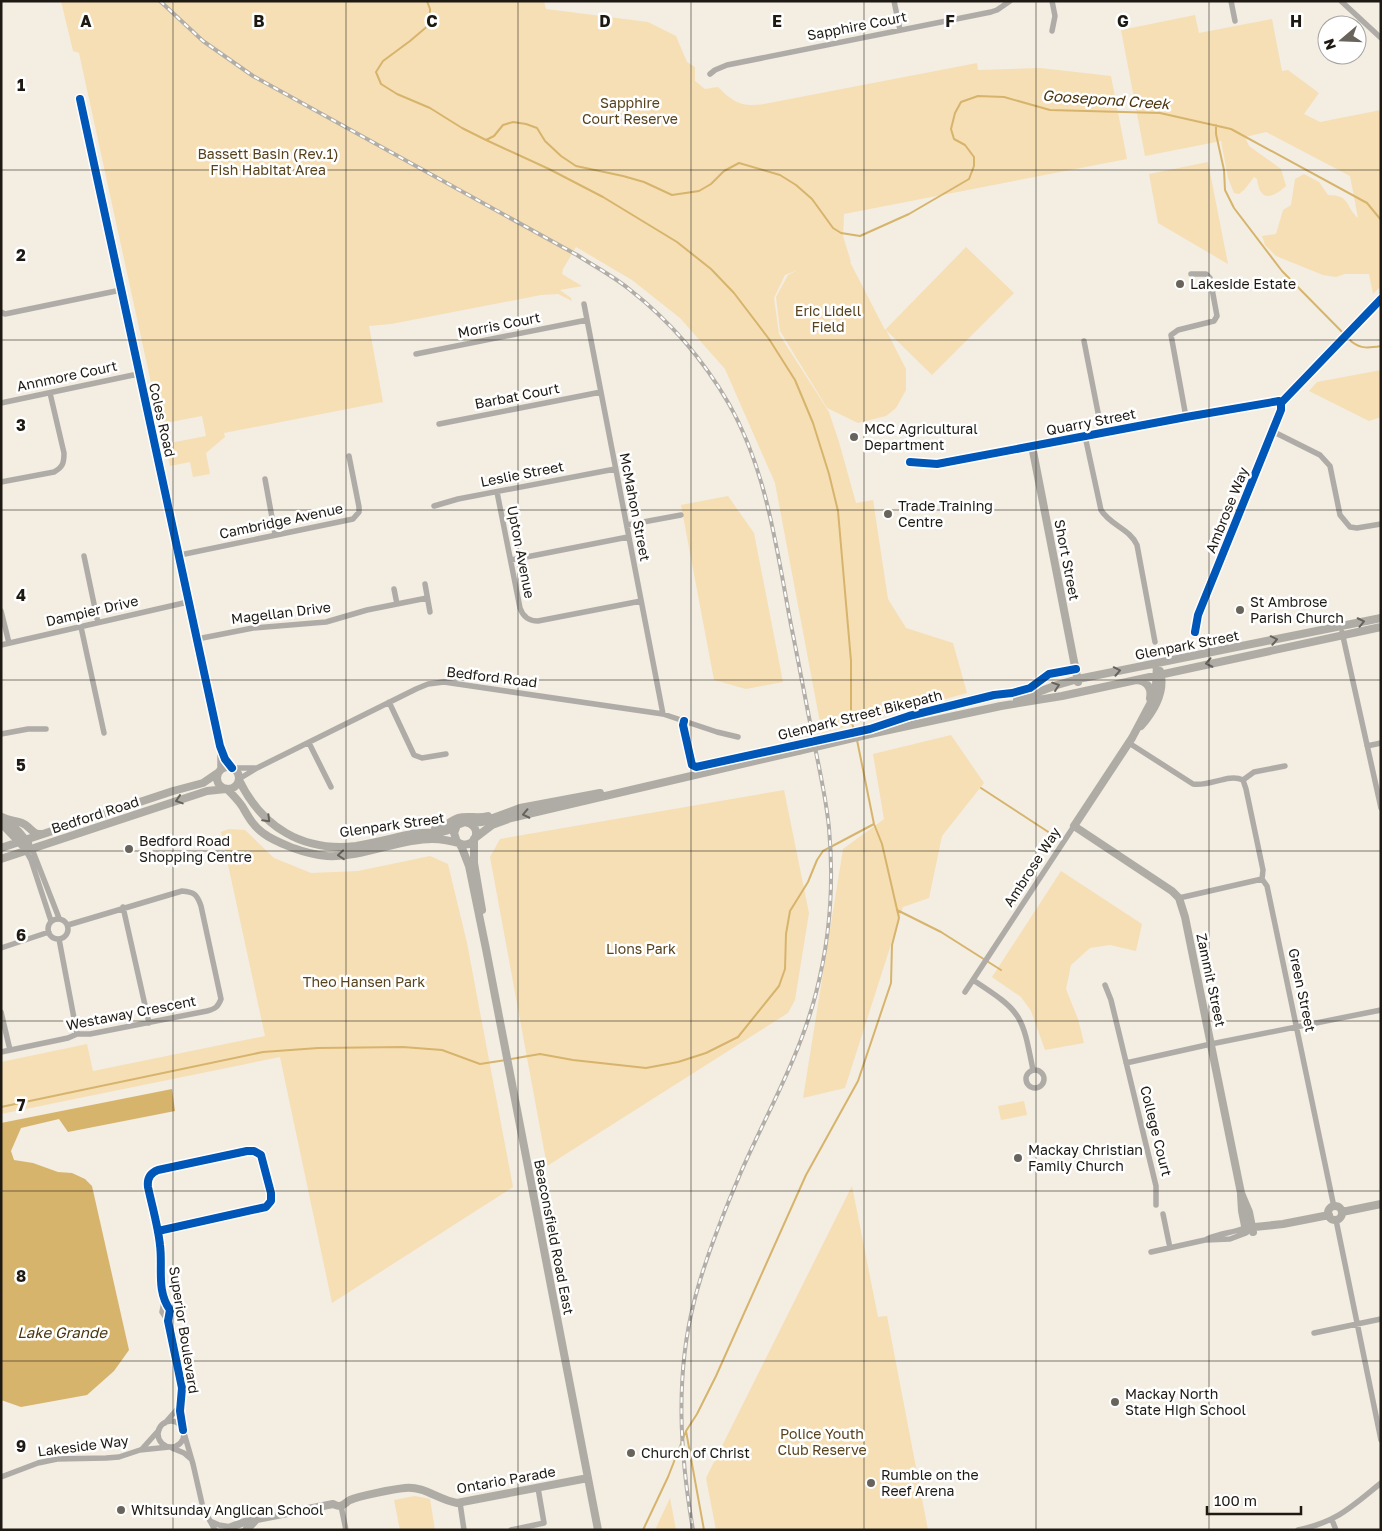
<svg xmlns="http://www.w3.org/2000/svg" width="1382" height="1531" font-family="'Golos Text',sans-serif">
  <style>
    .green { fill: #f6dfb5 }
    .water { fill: #d7b46c }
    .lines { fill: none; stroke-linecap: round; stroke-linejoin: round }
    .stream { stroke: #d7b46c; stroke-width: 2 }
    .street { stroke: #afaca7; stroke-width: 5.5 }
    .secondary { stroke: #afaca6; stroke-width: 8 }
    .rail-casing { stroke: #b2aea7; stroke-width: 4 }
    .rail { stroke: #fff; stroke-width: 2; stroke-dasharray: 5.5; stroke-linecap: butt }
    .secondary-bridge { stroke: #afaca6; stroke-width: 8 }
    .cycleway-casing { stroke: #fff; stroke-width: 11 }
    .cycleway { stroke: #0057b8; stroke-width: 8 }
    .oneway { stroke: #66635c }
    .grid { fill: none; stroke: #1e1a13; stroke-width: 1; stroke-opacity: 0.55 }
    .poi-dot { fill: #69645b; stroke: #fff; stroke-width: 2 }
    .labels { text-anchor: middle; stroke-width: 5; stroke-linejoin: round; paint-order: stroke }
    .street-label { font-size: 14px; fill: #1e1a13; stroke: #fff }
    .park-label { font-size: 14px; fill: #57421b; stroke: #fff }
    .poi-label { font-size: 14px; fill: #1e1a13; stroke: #fff; text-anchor: start }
    .water-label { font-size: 15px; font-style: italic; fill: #4b360e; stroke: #fff }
    .grid-label { font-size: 16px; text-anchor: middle; font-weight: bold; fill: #1e1a13; stroke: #fff; stroke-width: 5; stroke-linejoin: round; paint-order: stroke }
  </style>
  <rect width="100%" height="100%" fill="#f3ede2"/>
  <!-- green -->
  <path class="green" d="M61 1H544L546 9 648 22 676 36 687 62 695 67V81L705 89 718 87C734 103 741 107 764 104L977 63 978 70 1040 68 1111 76 1127 159 844 214 843 236 851 262H850L885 330 966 247 1014 293 932 375 886 330 906 369V390L896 408 886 416 858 423 827 408 780 331 776 297 788 275 798 270 785 275 774 298 779 334 829 412 839 442 856 503 873 500 888 599 906 628 953 643 967 693 822 733 775 483 725 369 680 318 632 280 576 247 563 269 562 274 582 286 560 290 571 298 572 301 558 294 541 295 391 324 369 326 383 402 224 433 225 437 206 453 210 474 193 477 190 462 170 466 165 444 206 436 202 416 160 424 79 53 73 51Z
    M1195 15 1199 33 1272 19 1282 71 1288 70 1319 93 1304 114 1320 122 1381 110V286L1373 294 1369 274H1345L1336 277 1323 275 1276 256 1265 245 1262 236 1276 234 1283 210 1291 205 1295 179 1304 174 1319 182 1328 195C1351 195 1345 207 1358 218L1350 176 1266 132 1245 137 1249 146 1281 169 1286 186C1271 199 1260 202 1257 179L1254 177 1245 189 1239 194 1234 193 1228 178 1221 141 1145 156 1121 30Z
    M1208 162 1228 264 1158 223 1149 174Z
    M1381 370V417L1369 421 1309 391 1317 382Z
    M728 496 754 533 783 682 746 689 714 680 681 505Z
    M951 735 984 783 942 836 929 898 903 907 845 1088 803 1098 843 849 884 819 873 754Z
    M784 790 809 913 795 1000 788 1013 547 1166 490 857 500 839Z
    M229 829 245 830 274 858 311 873 358 871 430 856 448 864 467 943 513 1187 332 1303 280 1057 1 1114V1062L87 1044 93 1071 265 1036 221 832Z
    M1061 871 1142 924 1136 951 1110 945 1090 948 1071 965 1066 989 1078 1019 1084 1043 1045 1050 1031 1011 1021 997 992 977Z
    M1024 1101 1027 1115 1001 1120 998 1106Z
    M852 1186 878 1317 887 1316 928 1530H716L706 1478Z
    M415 1496 430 1499 435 1530H400L394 1500Z
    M670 1498 676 1530H655Z"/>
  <!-- water -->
  <path class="water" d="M172 1089 175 1111 68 1132 59 1119 21 1128 11 1151 14 1160 33 1163 58 1172 72 1173 85 1179 92 1186 129 1350 114 1371 87 1395 21 1407 1 1400V1123Z"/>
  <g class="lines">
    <!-- stream -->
    <path class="stream" d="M427 1 430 9V24L410 41 383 61 376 72 381 84 397 94 430 108 462 128 486 140 494 136 503 125 513 122 526 124 537 128 545 141 561 156 576 166 623 176 644 182 672 195 699 191 711 184 724 171 739 163 780 175 796 185 812 199 833 228 841 233 860 236 909 214 969 179 974 166V157L965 145 954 139 951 129 955 113 961 102 978 96 1004 97 1050 110 1160 113 1231 129 1367 203 1381 220
      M1216 125V134L1224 170 1225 190 1234 208 1282 271 1352 342C1361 349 1369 348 1381 346
      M486 140 549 169 603 197 677 242 711 269 734 293 769 339 795 380 813 423 829 474 838 511 851 661V718L855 736
      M981 788 1056 837
      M897 910 941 932 1001 970
      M511 1059 540 1054 573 1060 646 1068 678 1062 706 1053 738 1037 779 986 785 969 786 934 790 911 808 882 817 860 823 851 874 824
      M1 1107 263 1052 318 1048 403 1047 442 1050 480 1064 506 1060
      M686 1431 704 1530
      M643 1530 668 1477 686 1431 697 1414 716 1376 806 1175 858 1081 891 983 892 945 899 918 882 844 874 824 857 740"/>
    <!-- street -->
    <path class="street" d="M894 1 900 30
      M1231 1 1235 21
      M1341 1 1381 38
      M1052 31 1055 16 1052 1
      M710 74 715 70 727 65 991 12 997 10 1010 1
      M80 99 220 746 225 759 232 768
      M584 304 663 714
      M1 312 5 314 121 290
      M1084 341 1102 433
      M416 354 587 320
      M1 403 138 374
      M1186 417 1171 335 1178 330 1214 321 1217 316 1210 278 1206 274H1191
      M439 424 601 392
      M1272 431 1320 455 1330 466 1340 515 1350 527 1357 528 1381 524
      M1085 436 1101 510C1110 525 1130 529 1137 545L1155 642
      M910 462 937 464 1186 417 1279 401 1281 403V410L1198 615 1195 632
      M265 479 275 534
      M1 482 54 472C63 467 64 463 64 453L50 393
      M497 492 520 608C523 617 529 621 538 621L641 601
      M434 506 458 499 615 469
      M627 525 681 515
      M180 555 353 519 359 512V507L349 456
      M84 556 98 623
      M511 560 628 537
      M425 584 430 612
      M394 589 397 604
      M1 611 9 643
      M81 627 104 733
      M1342 632 1381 808
      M197 639 253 628 326 622 367 610 427 598
      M1 645 188 602
      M389 702 414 755 422 758 446 754
      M1 734 28 729H46
      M309 743 331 787
      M1129 743 1193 784C1210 787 1228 773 1243 780L1254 772 1285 766
      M1367 746 1381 743
      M232 768H255
      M220 771V751
      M239 779 257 768 416 689 428 684 444 682 663 714 717 732 738 737
      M1243 780 1246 789 1263 870 1262 879 1267 886 1334 1207
      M32 849 59 918
      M26 851 31 860 51 921
      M1179 898 1262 879
      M123 907 149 1023
      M48 929a10 10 0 1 1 20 0a10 10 0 1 1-20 0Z
      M59 939 77 1034
      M1 948 49 932
      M973 980C1022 1012 1022 1014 1033 1070
      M1105 985 1111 1000 1156 1186V1205
      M965 992 1074 826
      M1 1012 10 1050
      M1 1052 68 1038 77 1034H90L207 1011C215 1009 218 1007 221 999L201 906C197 894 194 892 182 891L68 925
      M1126 1063 1211 1044 1381 1010
      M1026 1079a9 9 0 1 1 18 0a9 9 0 1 1-18 0Z
      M1163 1214 1170 1248
      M1336 1220 1381 1440
      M158 1231 266 1207 271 1201V1193L261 1155 254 1151H247L158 1170C150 1173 147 1179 148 1187 152 1206 158 1226 160 1245 163 1268 156 1290 170 1310L168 1321 182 1388 180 1411 183 1430
      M1207 1239C1220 1233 1232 1233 1245 1228
      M1151 1252 1205 1240 1230 1239 1246 1233
      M164 1302 162 1312 168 1321
      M1314 1333 1381 1319
      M158 1434a13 13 0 1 1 26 0a13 13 0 1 1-26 0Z
      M165 1423 180 1406
      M184 1433 193 1464 203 1508 215 1530
      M172 1448 184 1453 191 1459
      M142 1449 159 1430
      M1 1477 38 1463 57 1459 106 1458 119 1457 140 1450 169 1447
      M460 1503 464 1530
      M341 1506 346 1530
      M1332 1520 1336 1530
      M210 1521 219 1525 231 1527
      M511 1530 544 1523 538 1488
      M1298 1530C1337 1522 1351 1507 1381 1483"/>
    <!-- secondary -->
    <path class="secondary" d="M1032 446 1078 682
      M1157 664 1156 685 1150 704 1132 738 1074 826 1172 891 1179 898 1185 917 1241 1193 1249 1212 1253 1232
      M1137 680C1147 681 1152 688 1150 698
      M1017 700 1057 685 1078 679 1381 618
      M1141 726C1154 711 1166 692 1160 671
      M870 734 1001 706 1062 696 1381 627
      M217 778a11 11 0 1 1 22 0a11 11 0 1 1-22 0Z
      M239 780C262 827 302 852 356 846 375 843 393 838 412 834 427 831 442 836 456 826
      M227 789C232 794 238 800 242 806 248 816 253 826 263 833 272 840 283 844 293 848 304 852 316 855 327 856 363 858 397 839 432 839 443 839 452 841 462 844 477 848 483 825 465 822L457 825 454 833 457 842
      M2 817C9 821 15 820 22 823 30 826 32 835 42 834
      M7 821 19 832 28 843
      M1 823 22 845
      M469 823 482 822 520 808 600 793
      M435 829C445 828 449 821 458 818 467 815 478 819 488 816
      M475 838 492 825 511 818 798 751
      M474 839V863L482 910
      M459 843 462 848 469 866 486 949 598 1530
      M1 848 173 791 203 783 219 772
      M1 859 207 791 226 789
      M1241 1195 1242 1211 1246 1231
      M1328 1213a7 7 0 1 1 14 0a7 7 0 1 1-14 0Z
      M1342 1212 1381 1204
      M1245 1228 1283 1224 1329 1215
      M231 1527 247 1521 333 1504C336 1505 336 1506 340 1506 345 1505 346 1502 350 1500 359 1496 394 1489 405 1488 425 1486 438 1500 457 1503L588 1478
      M246 1530 255 1521"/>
    <defs>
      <path id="rail" d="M160 1 203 41 253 76 577 255C594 266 613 276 629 289 670 321 703 359 729 404 768 473 777 553 792 630 799 664 805 698 812 732 818 764 826 796 829 828 834 883 830 939 816 993 800 1056 767 1113 741 1172 723 1214 705 1258 694 1302 675 1377 680 1454 693 1530"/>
    </defs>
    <!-- rail casing -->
    <use href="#rail" class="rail-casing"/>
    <!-- rail -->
    <use href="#rail" class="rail"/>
    <!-- secondary-bridge -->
    <path class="secondary-bridge" d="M798 751 870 734"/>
    <defs>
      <path id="cycleway" d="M80 99 220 746 225 759 232 768
        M1281 403 1381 299
        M910 462 937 464 1186 417 1279 401 1281 403V410L1198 615 1195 632
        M684 721 683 725 692 765 696 767 870 729 909 716 994 695 1012 693 1030 688 1049 674 1076 669
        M158 1231 266 1207 271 1201V1193L261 1155 254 1151H247L158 1170C150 1173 147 1179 148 1187 152 1206 158 1226 160 1245 163 1268 156 1290 170 1310L168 1321 182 1388 180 1411 183 1430"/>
    </defs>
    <!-- cycleway casing -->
    <use href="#cycleway" class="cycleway-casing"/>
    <!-- cycleway -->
    <use href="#cycleway" class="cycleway"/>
  </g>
  <!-- one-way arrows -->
  <defs><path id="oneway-chevron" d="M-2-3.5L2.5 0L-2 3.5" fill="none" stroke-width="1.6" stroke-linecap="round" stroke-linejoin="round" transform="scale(1.25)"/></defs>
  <g class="oneway">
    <use href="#oneway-chevron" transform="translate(1361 622) rotate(-12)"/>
    <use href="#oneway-chevron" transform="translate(1274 640) rotate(-11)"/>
    <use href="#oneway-chevron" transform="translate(1209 663) rotate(168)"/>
    <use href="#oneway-chevron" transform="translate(1117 671) rotate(-11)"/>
    <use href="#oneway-chevron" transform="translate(1056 686) rotate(-19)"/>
    <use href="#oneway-chevron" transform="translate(179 800) rotate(162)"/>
    <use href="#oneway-chevron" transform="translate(526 814) rotate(168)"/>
    <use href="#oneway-chevron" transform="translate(267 819) rotate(45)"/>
    <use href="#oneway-chevron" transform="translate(341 855) rotate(175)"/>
  </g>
  <!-- grid -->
  <path class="grid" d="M173 1V1530M346 1V1530M518 1V1530M691 1V1530M864 1V1530M1036 1V1530M1209 1V1530M1 170H1381M1 340H1381M1 510H1381M1 680H1381M1 851H1381M1 1021H1381M1 1191H1381M1 1361H1381"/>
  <!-- markers -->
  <g class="poi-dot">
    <circle cx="1180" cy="284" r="5"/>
    <circle cx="854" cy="437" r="5"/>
    <circle cx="888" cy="514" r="5"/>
    <circle cx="1240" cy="610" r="5"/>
    <circle cx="129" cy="849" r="5"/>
    <circle cx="1018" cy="1158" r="5"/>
    <circle cx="1115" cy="1402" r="5"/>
    <circle cx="631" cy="1453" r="5"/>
    <circle cx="871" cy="1483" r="5"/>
    <circle cx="121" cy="1510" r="5"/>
  </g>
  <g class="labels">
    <!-- street labels -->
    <g class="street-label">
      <text transform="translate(857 26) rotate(-11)" y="5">Sapphire Court</text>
      <text transform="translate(499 325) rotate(-11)" y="5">Morris Court</text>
      <text transform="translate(67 376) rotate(-12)" y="5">Annmore Court</text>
      <text transform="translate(517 396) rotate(-11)" y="5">Barbat Court</text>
      <text transform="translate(162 420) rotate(77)" y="5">Coles Road</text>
      <text transform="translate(1091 422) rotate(-11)" y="5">Quarry Street</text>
      <text transform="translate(522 474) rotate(-11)" y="5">Leslie Street</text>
      <text transform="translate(635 507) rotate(79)" y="5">McMahon Street</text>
      <text transform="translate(1227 510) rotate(-68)" y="5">Ambrose Way</text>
      <text transform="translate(281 521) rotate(-12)" y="5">Cambridge Avenue</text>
      <text transform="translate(521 552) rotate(79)" y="5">Upton Avenue</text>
      <text transform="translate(1067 560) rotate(79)" y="5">Short Street</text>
      <text transform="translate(92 611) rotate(-13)" y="5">Dampier Drive</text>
      <text transform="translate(281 613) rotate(-7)" y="5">Magellan Drive</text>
      <text transform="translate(1187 645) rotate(-11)" y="5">Glenpark Street</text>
      <text transform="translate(492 677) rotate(7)" y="5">Bedford Road</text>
      <text transform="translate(860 715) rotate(-14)" y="5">Glenpark Street Bikepath</text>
      <text transform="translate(95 815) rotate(-18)" y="5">Bedford Road</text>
      <text transform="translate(392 825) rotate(-8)" y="5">Glenpark Street</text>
      <text transform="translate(1032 867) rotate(-57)" y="5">Ambrose Way</text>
      <text transform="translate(1211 980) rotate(78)" y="5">Zammit Street</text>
      <text transform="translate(1302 990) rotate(78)" y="5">Green Street</text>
      <text transform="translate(131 1013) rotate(-11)" y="5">Westaway Crescent</text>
      <text transform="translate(1156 1131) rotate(76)" y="5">College Court</text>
      <text transform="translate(554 1237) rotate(79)" y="5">Beaconsfield Road East</text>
      <text transform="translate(184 1330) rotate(81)" y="5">Superior Boulevard</text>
      <text transform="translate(83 1446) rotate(-7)" y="5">Lakeside Way</text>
      <text transform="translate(506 1480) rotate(-10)" y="5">Ontario Parade</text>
    </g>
    <!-- park labels -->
    <g class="park-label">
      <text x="630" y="108">Sapphire<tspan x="630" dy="16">Court Reserve</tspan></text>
      <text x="268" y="159">Bassett Basin (Rev.1)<tspan x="268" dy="16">Fish Habitat Area</tspan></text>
      <text x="828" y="316">Eric Lidell<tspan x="828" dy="16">Field</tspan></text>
      <text x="641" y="954">Lions Park</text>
      <text x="364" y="987">Theo Hansen Park</text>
      <text x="822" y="1439">Police Youth<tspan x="822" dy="16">Club Reserve</tspan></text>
    </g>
    <!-- poi labels -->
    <g class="poi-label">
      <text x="1190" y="289">Lakeside Estate</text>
      <text x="864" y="434">MCC Agricultural<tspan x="864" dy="16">Department</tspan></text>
      <text x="898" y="511">Trade Training<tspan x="898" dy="16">Centre</tspan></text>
      <text x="1250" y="607">St Ambrose<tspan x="1250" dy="16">Parish Church</tspan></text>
      <text x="139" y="846">Bedford Road<tspan x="139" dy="16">Shopping Centre</tspan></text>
      <text x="1028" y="1155">Mackay Christian<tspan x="1028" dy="16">Family Church</tspan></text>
      <text x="1125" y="1399">Mackay North<tspan x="1125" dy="16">State High School</tspan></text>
      <text x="641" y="1458">Church of Christ</text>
      <text x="881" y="1480">Rumble on the<tspan x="881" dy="16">Reef Arena</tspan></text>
      <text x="131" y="1515">Whitsunday Anglican School</text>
    </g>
    <!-- water labels -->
    <g class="water-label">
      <text transform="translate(1106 100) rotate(4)" y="5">Goosepond Creek</text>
      <text x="62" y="1338">Lake Grande</text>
    </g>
  </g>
  <g class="grid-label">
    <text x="86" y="27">A</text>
    <text x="259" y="27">B</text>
    <text x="432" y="27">C</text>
    <text x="605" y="27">D</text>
    <text x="777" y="27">E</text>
    <text x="950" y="27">F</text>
    <text x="1123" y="27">G</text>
    <text x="1296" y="27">H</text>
    <text x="21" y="91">1</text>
    <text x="21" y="261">2</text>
    <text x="21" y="431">3</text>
    <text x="21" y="601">4</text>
    <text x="21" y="771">5</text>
    <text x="21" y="941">6</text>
    <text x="21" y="1111">7</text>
    <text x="21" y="1282">8</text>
    <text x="21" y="1452">9</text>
  </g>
  <!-- border -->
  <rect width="1382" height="1531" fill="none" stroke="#1e1a13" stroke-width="5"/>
  <!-- north arrow -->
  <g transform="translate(1342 40) rotate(251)"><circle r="24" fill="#ffffff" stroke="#a5a3a1"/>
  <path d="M0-4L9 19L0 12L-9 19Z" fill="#69645b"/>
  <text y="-8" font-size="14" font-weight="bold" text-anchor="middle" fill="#1e1a13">N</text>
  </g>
  <!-- scale -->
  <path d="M1207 1506v8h94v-8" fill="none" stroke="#1e1a13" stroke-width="2.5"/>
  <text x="1214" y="1506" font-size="15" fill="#1e1a13" stroke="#ffffff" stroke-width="4" paint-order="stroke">100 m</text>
</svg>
